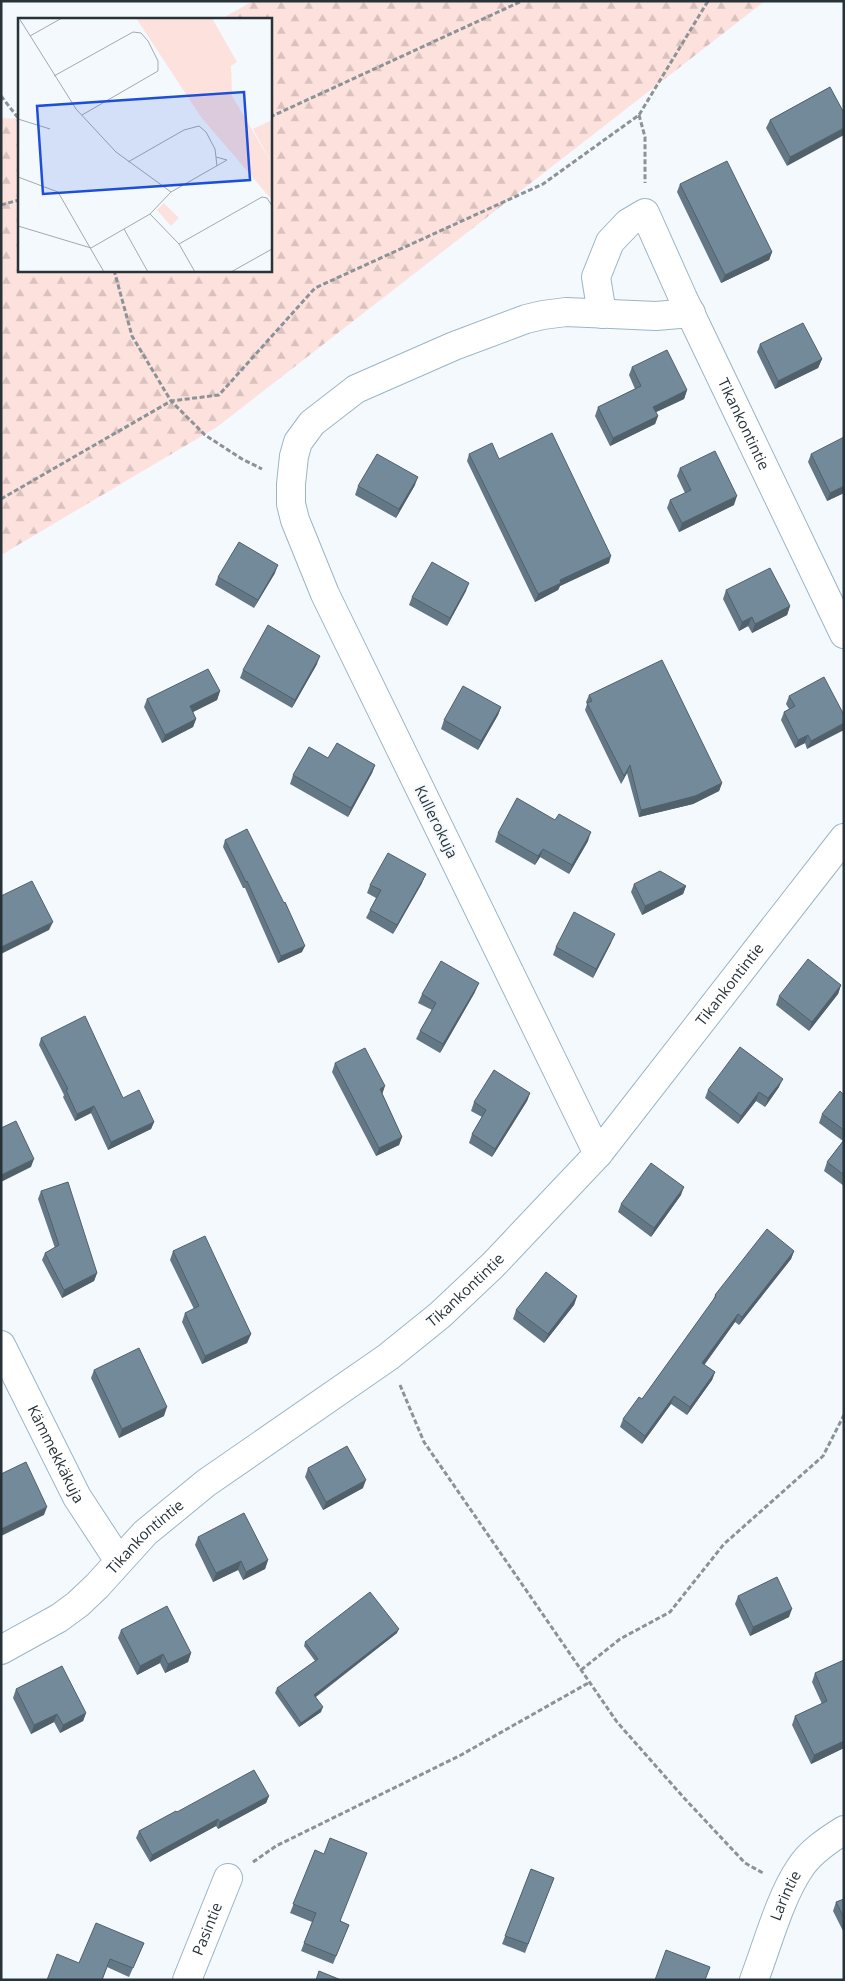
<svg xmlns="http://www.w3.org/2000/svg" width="845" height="1981" font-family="'Open Sans',sans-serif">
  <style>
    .forest { fill: url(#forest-firs) }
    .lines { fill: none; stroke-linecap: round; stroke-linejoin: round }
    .minor-casing { stroke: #9cb5c6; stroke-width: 30 }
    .path { stroke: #8b9398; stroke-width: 3; stroke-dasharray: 5 2.5; stroke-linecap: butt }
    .minor { stroke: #fff; stroke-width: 28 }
    .wall { fill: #637785 }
    .shaded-wall { fill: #50616c }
    .building { fill: #738a9b; stroke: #50616c }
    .labels { text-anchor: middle; stroke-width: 4; stroke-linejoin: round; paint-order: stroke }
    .street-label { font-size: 15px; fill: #283239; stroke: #f4f9fd }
    .inset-road { fill: none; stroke: #a2a9af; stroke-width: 1 }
    .view { fill: #1d4ed8; fill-opacity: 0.15; stroke: #1d4ed8; stroke-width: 2.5 }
    .inset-edge { fill: none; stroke: #283239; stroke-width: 2.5 }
  </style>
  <defs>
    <pattern id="forest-firs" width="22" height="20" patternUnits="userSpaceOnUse" patternTransform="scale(1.25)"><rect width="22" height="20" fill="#fde1dd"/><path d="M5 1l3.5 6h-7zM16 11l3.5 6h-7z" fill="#d9c2be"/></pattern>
  </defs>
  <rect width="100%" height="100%" fill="#f4f9fd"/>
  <!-- forest -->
  <path class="forest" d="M253 1H765L217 427 1 555V118L19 119V270H270V19H221Z"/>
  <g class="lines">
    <defs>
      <g id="minor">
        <path id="s1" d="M602 314 596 277 610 242 628 223 645 213 683 298 844 634"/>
        <path d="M598 1154 325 594 295 520 291 504V484L294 456 298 442 312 423 356 389 454 346 526 319 543 315 566 312 656 316 691 313"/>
        <path id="s2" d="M1 1345 77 1497 119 1561"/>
        <path id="s3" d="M1 1650 59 1618 78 1604 97 1586 145 1533 206 1483 388 1357 440 1315 493 1265 598 1154 844 838"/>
        <path id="s4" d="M187 1980 228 1878"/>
        <path id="s5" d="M754 1980C767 1946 780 1897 800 1868 810 1852 828 1840 844 1830"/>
      </g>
    </defs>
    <!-- minor casing -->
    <use href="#minor" class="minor-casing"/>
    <!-- path -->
    <path class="path" d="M1 96 19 119
      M639 115 645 137V183
      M270 117 522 1
      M1 205 19 200
      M114 270 132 336 171 401 205 435 242 459 262 469
      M1 499 171 401 219 395 315 288 543 184 639 115 708 1
      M400 1385 424 1442 617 1722 685 1799 745 1863 763 1873
      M581 1670 620 1639 670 1612 724 1544 823 1456 844 1415
      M253 1862 276 1846 461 1755 590 1682"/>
    <!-- minor -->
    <use href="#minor" class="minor"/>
  </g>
  <!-- wall -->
  <path class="wall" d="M830 87 787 166 766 128 770 120Z
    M680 184 772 252 769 260 721 283 677 192Z
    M760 344 822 359 818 368 775 389 757 352Z
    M632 367 687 390 684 399 656 412 658 416 655 424 610 446 595 416 598 407 635 389 629 375Z
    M469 454 499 459 609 563 560 586 558 590 535 602 467 461Z
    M811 454 844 493 827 501 808 462Z
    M680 468 734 505 679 532 667 508 670 500 685 493 677 476Z
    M415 485 396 518 355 495 358 486Z
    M275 573 254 608 215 585 218 577Z
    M726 590 790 606 787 615 752 633 748 626 739 631 723 599Z
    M466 591 447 626 409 605 412 597Z
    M317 664 292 708 240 678 243 670Z
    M220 691 217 700 193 712 196 719 193 727 162 743 144 707 147 699Z
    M589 695 722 783 719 791 693 804 639 817 627 773 621 784 585 710 587 704 586 702Z
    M789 696 844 715 807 749 805 743 795 748 781 720 784 712 789 709 786 704Z
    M501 707 498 715 478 750 441 729 444 720Z
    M328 758 375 765 372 773 348 817 290 784 293 775Z
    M498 833 588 841 569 874 540 857 535 865 495 842Z
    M225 840 302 952 278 963 245 888H243L223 847Z
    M422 883 393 934 366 918 376 898 367 893 370 885Z
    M634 884 686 886 683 894 642 915 631 892Z
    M611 943 593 978 553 955 556 947Z
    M841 985 838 994 809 1031 776 1005 779 996Z
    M475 992 440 1053 416 1039 420 1031 432 1010 418 1003 422 994Z
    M41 1038 123 1098 154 1122 151 1129 108 1150 91 1113 75 1121 63 1097 64 1095 39 1045Z
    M335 1063 382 1093 402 1137 399 1145 376 1156 332 1072Z
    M779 1087 765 1107 756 1101 738 1124 705 1098 708 1090Z
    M530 1093 527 1101 492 1157 469 1143 472 1134 482 1117 471 1111 474 1102Z
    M844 1095V1186L824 1171 827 1162 843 1141 819 1123 822 1114Z
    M41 1191 97 1273 94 1281 62 1298 42 1260 45 1253 55 1248 38 1199Z
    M681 1195 651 1237 618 1212 621 1204Z
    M173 1251 251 1334 247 1343 202 1364 182 1322 185 1313 194 1309 170 1260Z
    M794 1251 791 1259 739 1325 735 1322 704 1365 715 1372 712 1380 687 1415 671 1404 642 1444 620 1427 623 1419 642 1399 713 1301 715 1295Z
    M577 1296 574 1305 544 1343 513 1319 516 1310Z
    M94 1370 164 1416 119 1438 91 1378Z
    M308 1468 363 1488 323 1510 305 1477Z
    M198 1537 268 1560 265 1569 243 1580 238 1570 213 1582 195 1545Z
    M738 1596 789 1617 750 1636 735 1604Z
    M121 1630 191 1653 188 1662 165 1673 160 1663 137 1675 118 1638Z
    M397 1633 316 1697 321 1712 299 1727 275 1693 277 1688 315 1661 304 1646 305 1642Z
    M844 1660V1748L811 1764 792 1725 795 1716 822 1704 812 1682 815 1673Z
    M16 1689 86 1713 83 1721 60 1733 54 1722 31 1734 13 1698Z
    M269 1796 266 1803 218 1829 216 1826 150 1862 136 1838 139 1831 177 1812Z
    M315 1850 341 1921 349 1925 333 1964 301 1951 312 1922 290 1913Z
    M531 1869 554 1878 525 1953 502 1944Z
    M844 1899V1933L833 1911 836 1902Z
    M144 1943 129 1977 107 1967 102 1980 79 1963Z"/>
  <!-- shaded-wall -->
  <path class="shaded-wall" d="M844 128V135L787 166 790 157Z
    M772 252 769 260 721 283 725 275Z
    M822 359 818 368 775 389 778 381Z
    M687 390 684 399 650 415 653 407Z
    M658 416 655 424 610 446 613 438Z
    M418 477 415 485 396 518 399 509Z
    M844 486V493L827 501 830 493Z
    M737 496 734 505 679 532 682 523Z
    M611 556 609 563 560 586 558 590 535 602 538 594 560 580Z
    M278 565 275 573 254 608 258 600Z
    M469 583 466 591 447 626 450 618Z
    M790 606 787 615 752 633 755 624Z
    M752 617 748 626 739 631 742 622Z
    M320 656 317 664 292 708 295 700Z
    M220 691 217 700 187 715 190 706Z
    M501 707 498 715 478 750 481 741Z
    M196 719 193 727 162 743 165 735Z
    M844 723V730L807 749 811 741Z
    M808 735 805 743 795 748 798 740Z
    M375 765 372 773 348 817 351 808Z
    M630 765 627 773 621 784 624 776Z
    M722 783 719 791 693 804 639 817 641 810Z
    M591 832 588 841 569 874 572 865Z
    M543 849 540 857 535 865 538 856Z
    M426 874 422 883 393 934 397 925Z
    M686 886 683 894 642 915 645 906Z
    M53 922 49 930 1 954V947Z
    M615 934 611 943 593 978 596 969Z
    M305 946 302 952 278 963 281 956Z
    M479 983 475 992 440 1053 443 1044Z
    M841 985 838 994 809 1031 812 1022Z
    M783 1079 779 1087 765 1107 768 1098Z
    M385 1086 382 1095 380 1089Z
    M759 1092 756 1101 738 1124 741 1116Z
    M530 1093 527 1101 492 1157 495 1149Z
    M94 1106 91 1113 75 1121 77 1114Z
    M154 1122 151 1129 108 1150 111 1142Z
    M402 1137 399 1145 376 1156 379 1148Z
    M34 1159 31 1167 1 1182V1175Z
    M684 1187 681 1195 651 1237 654 1228Z
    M794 1251 791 1259 739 1325 742 1317Z
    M97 1273 94 1281 62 1298 64 1290Z
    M577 1296 574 1305 544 1343 548 1334Z
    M738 1314 735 1322 700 1371 702 1363Z
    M251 1334 247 1343 202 1364 205 1356Z
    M715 1372 712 1380 687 1415 690 1407Z
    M674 1396 671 1404 642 1444 645 1436Z
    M167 1407 164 1416 119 1438 122 1429Z
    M366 1480 363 1488 323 1510 326 1502Z
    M47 1507 44 1515 1 1536V1529Z
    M268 1560 265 1569 243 1580 246 1572Z
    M241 1561 238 1570 213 1582 216 1573Z
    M792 1609 789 1617 750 1636 753 1627Z
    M399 1629 397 1633 312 1699 314 1695Z
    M191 1653 188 1662 165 1673 168 1664Z
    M163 1654 160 1663 137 1675 140 1666Z
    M323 1707 321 1712 299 1727 301 1723Z
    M86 1713 83 1721 60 1733 63 1725Z
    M57 1714 54 1722 31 1734 34 1725Z
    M844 1741V1748L811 1764 814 1755Z
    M269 1796 266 1803 218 1829 220 1822Z
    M218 1819 216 1826 150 1862 152 1855Z"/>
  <!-- building -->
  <path class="building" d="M830 87 844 113V128L790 157 770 120Z
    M727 161 772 252 725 275 680 184Z
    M803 323 822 359 778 381 760 344Z
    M667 350 687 390 653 407 658 416 613 438 598 407 641 386 632 367Z
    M552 433 611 556 560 580 561 583 538 594 469 454 492 443 499 459Z
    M844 437V486L830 493 811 454Z
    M715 451 737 496 682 523 670 500 691 490 680 468Z
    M377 454 418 477 399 509 358 486Z
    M239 542 278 565 258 600 218 577Z
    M432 562 469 583 450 618 412 597Z
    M770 568 790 606 755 624 752 617 742 622 726 590Z
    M268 625 320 656 295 700 243 670Z
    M662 660 722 783 695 796 641 810 630 765 624 776 587 703 592 701 589 695Z
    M208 669 220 691 190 706 196 719 165 735 147 699Z
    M824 677 844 715V723L811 741 808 735 798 740 784 712 795 706 789 696Z
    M463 686 501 707 481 741 444 720Z
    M337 743 375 765 351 808 293 775 309 747 328 758Z
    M517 798 555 820 559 814 591 832 572 865 543 849 538 856 498 833Z
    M247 829 284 903 285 902 305 946 281 956 247 881 246 882 225 840Z
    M388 853 426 874 397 925 370 910 381 890 370 885Z
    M660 871 686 886 645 906 634 884Z
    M32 881 53 922 1 947V896Z
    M574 912 615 934 596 969 556 947Z
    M808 959 841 985 812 1022 779 996Z
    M441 961 479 983 443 1044 420 1031 436 1003 422 994Z
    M85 1016 123 1098 139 1090 154 1122 111 1142 94 1106 77 1114 66 1090 68 1089 41 1038Z
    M740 1047 783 1079 768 1098 759 1092 741 1116 708 1090Z
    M365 1048 385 1086 380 1089 402 1137 379 1148 335 1063Z
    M494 1070 530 1093 495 1149 472 1134 486 1110 474 1102Z
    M840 1091 844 1095V1130L822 1114Z
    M16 1121 34 1159 1 1175V1128Z
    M844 1140V1175L827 1162Z
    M651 1163 684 1187 654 1228 621 1204Z
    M68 1182 97 1273 64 1290 45 1253 59 1245 41 1191Z
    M767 1229 794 1251 742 1317 738 1314 702 1363 715 1372 690 1407 674 1396 645 1436 623 1419 639 1397 642 1399 716 1296 715 1295Z
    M205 1236 251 1334 205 1356 185 1313 199 1306 173 1251Z
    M546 1272 577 1296 548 1334 516 1310Z
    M139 1348 167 1407 122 1429 94 1370Z
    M347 1446 366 1480 326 1502 308 1468Z
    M26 1462 47 1507 1 1529V1474Z
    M244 1513 268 1560 246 1572 241 1561 216 1573 198 1537Z
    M777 1577 792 1609 753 1627 738 1596Z
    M370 1592 399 1629 314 1695 323 1707 301 1723 277 1688 318 1659 305 1642Z
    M167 1606 191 1653 168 1664 163 1654 140 1666 121 1630Z
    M844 1660V1741L814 1755 795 1716 827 1701 815 1673Z
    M62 1666 86 1713 63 1725 57 1714 34 1725 16 1689Z
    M254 1770 269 1796 220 1822 218 1819 152 1855 139 1831 176 1811 177 1812Z
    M330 1838 367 1853 340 1921 349 1925 336 1956 304 1943 316 1913 293 1904 315 1850 324 1854Z
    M531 1869 554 1878 528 1944 505 1936Z
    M844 1899V1918L836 1902Z
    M96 1923 144 1943 133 1968 110 1959 102 1980H47L57 1954 79 1963Z
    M666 1950 710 1967 705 1980H655Z
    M319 1971 341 1980H316Z"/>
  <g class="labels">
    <!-- street labels -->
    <g class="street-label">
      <text dy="5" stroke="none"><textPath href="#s1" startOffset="354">Tikankontintie</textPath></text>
      <text transform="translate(436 822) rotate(64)" y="5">Kullerokuja</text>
      <text dy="5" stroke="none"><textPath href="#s3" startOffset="995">Tikankontintie</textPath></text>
      <text dy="5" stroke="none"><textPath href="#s3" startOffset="590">Tikankontintie</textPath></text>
      <text dy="5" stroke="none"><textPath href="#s2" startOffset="122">Kämmekkäkuja</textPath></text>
      <text dy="5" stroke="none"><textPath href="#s3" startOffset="185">Tikankontintie</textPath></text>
      <text dy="5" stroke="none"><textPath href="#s5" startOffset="90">Larintie</textPath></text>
      <text dy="5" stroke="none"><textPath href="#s4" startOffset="55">Pasintie</textPath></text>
    </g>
  </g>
  <!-- overview -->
  <g transform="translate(18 18)">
    <rect width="254" height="254" fill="#f4f9fd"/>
    <path d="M254 102V146L235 111Z" fill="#fde1dd"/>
    <path d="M118 0H194L219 44 213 48 214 78 254 146V182L183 99Z" fill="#fde1dd"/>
    <path d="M146 185 161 200 153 208 139 192Z" fill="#fde1dd"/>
    <path class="inset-road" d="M1 0 58 91 98 134 153 174M12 18 44 0M36 58 115 14 123 15 130 23 140 43V53L64 97M0 101 32 111M110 144 166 112 181 108 188 114 197 131 199 148M0 159 40 174 86 254M132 196 161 226 177 254M0 208 73 230 132 196 153 174 209 142 198 139M106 211 130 254M161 226 244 179 249 180 254 188M213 254 254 231"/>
    <path class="view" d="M226 74 232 162 25 176 19 88Z"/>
    <rect width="254" height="254" class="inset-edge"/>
  </g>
  <!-- border -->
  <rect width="845" height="1981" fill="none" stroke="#283239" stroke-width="5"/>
</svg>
